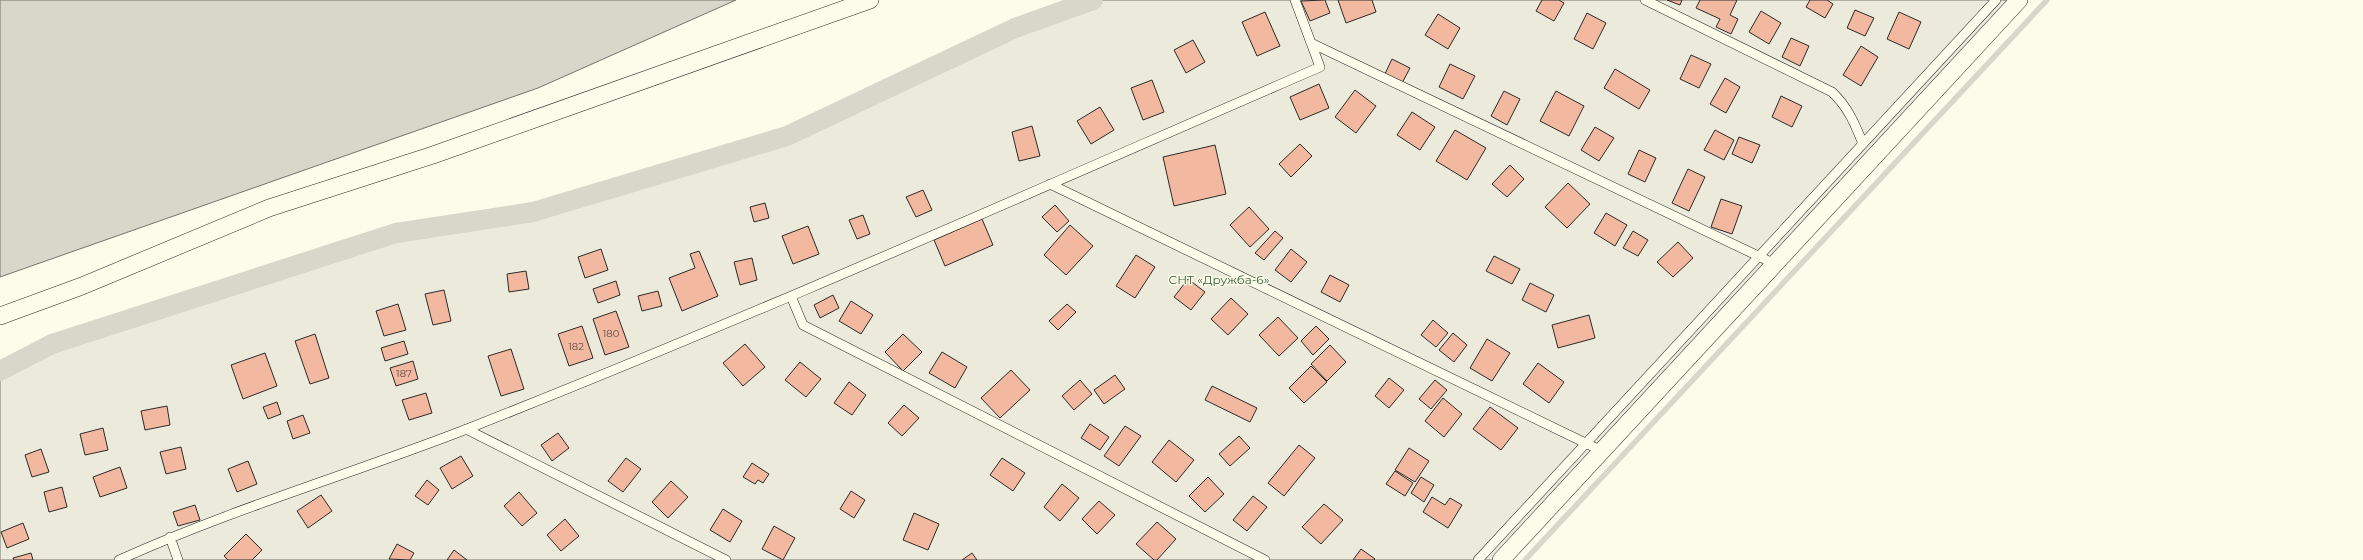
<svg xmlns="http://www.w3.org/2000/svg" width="2363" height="560" font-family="Montserrat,sans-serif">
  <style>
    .green { fill: #ecebdb; stroke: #74746e }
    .water { fill: #d8d7c9; stroke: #74746e }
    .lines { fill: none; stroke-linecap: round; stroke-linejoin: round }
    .stream { stroke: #d8d7c9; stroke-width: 5.5 }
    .canal { stroke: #d8d7c9; stroke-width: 20 }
    .building { fill: #f2b8a0; stroke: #2b2b2b }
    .lane-casing { stroke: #2b2b2b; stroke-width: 10 }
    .street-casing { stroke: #2b2b2b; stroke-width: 18 }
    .lane { stroke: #fdfbea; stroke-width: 9 }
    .street { stroke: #fdfbea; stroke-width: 17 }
    .labels { text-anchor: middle; stroke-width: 3; stroke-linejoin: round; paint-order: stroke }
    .number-label { font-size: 10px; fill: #5d4e48 }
    .park-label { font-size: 12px; fill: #34623c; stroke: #fdfbea }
  </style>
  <rect width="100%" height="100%" fill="#fdfbea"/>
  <!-- green -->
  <path class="green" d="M1093 0H2019L1501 560H0V371L52 344 396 233 533 212 787 136 1015 28Z"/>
  <!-- water -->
  <path class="water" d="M0 0H736L538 88 0 277Z"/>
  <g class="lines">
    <!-- stream -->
    <path class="stream" d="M1525 560 2047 0"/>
    <!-- canal -->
    <path class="canal" d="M0 371 52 344 396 233 533 212 787 136 1015 28 1093 0"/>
  </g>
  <!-- building -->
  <path class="building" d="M1325 0 1330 13 1310 21 1301 1Z
    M1338 0H1372L1376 12 1346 23Z
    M1542 0H1559L1564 3 1554 21 1536 11Z
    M1667 0H1682L1680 5Z
    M1700 0H1737L1730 15 1738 19 1731 34 1716 27 1720 19 1696 8Z
    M1810 0H1827L1833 4 1825 18 1806 7Z
    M1855 10 1874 18 1865 36 1847 28Z
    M1761 11 1781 23 1769 44 1749 32Z
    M1265 12 1280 46 1257 56 1242 22Z
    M1899 12 1921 22 1909 49 1887 39Z
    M1587 13 1606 23 1593 49 1574 39Z
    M1438 14 1460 28 1448 49 1425 35Z
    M1791 38 1809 46 1800 66 1782 57Z
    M1193 40 1205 62 1186 73 1174 50Z
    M1861 46 1878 57 1861 86 1843 75Z
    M1691 55 1711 64 1699 88 1680 79Z
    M1392 59 1410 68 1401 85 1384 76Z
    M1450 64 1475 76 1463 99 1439 87Z
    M1615 69 1650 90 1639 109 1604 88Z
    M1725 78 1740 87 1726 113 1710 104Z
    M1152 80 1164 112 1143 120 1131 88Z
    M1319 84 1329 108 1300 120 1290 97Z
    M1355 90 1376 106 1356 133 1335 117Z
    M1504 91 1520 99 1507 125 1491 116Z
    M1556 91 1584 106 1569 136 1540 121Z
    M1781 96 1802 106 1792 127 1772 117Z
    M1100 107 1114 130 1091 144 1077 121Z
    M1412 112 1435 127 1420 150 1397 135Z
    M1032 126 1040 156 1019 161 1012 132Z
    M1595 127 1614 138 1599 161 1581 150Z
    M1455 130 1486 148 1467 180 1436 161Z
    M1715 130 1734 140 1724 160 1704 150Z
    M1739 137 1760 145 1752 163 1732 154Z
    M1300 144 1312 156 1291 177 1279 164Z
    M1215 145 1226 194 1174 206 1163 157Z
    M1639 150 1656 158 1645 182 1628 174Z
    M1510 165 1524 179 1507 197 1492 184Z
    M1688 169 1705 177 1689 211 1672 203Z
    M1568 183 1590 204 1567 228 1545 207Z
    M923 190 932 210 916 217 906 197Z
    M1721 199 1742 206 1732 234 1711 227Z
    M765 203 769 218 754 222 750 207Z
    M1055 205 1069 221 1057 232 1042 217Z
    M1249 207 1269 229 1250 247 1230 225Z
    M1606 213 1627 225 1615 246 1594 233Z
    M863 215 870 234 857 239 849 220Z
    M982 219 993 245 945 266 934 240Z
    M1070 225 1093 246 1066 275 1044 255Z
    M808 226 819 254 793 264 782 236Z
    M1275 231 1283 238 1264 260 1255 253Z
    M1633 231 1648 240 1638 256 1623 248Z
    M1678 242 1693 258 1673 277 1657 262Z
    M601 249 608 270 585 278 578 257Z
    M1291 249 1307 262 1291 282 1275 270Z
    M699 251 718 296 682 311 669 278 695 268 690 254Z
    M1136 255 1155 267 1135 298 1116 286Z
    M1494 256 1520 269 1512 284 1486 271Z
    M752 258 757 280 740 285 734 262Z
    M526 271 529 289 509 292 507 274Z
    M1330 275 1349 285 1340 302 1321 292Z
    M1188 279 1205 292 1191 310 1174 297Z
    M616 281 620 295 598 303 593 289Z
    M1530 283 1554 295 1546 312 1522 300Z
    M444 290 451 321 433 325 425 294Z
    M658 291 662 306 642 311 638 296Z
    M833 295 839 308 820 318 814 305Z
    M1231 298 1248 314 1228 335 1211 319Z
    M851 301 873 315 861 334 839 321Z
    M398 304 406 330 384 336 376 311Z
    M1067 304 1076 312 1058 330 1049 321Z
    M616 311 629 347 605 355 593 319Z
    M1589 315 1595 338 1558 348 1552 325Z
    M1278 317 1298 338 1279 356 1259 335Z
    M1433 320 1448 333 1436 347 1421 335Z
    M582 326 593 358 569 366 558 334Z
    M1316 326 1329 339 1313 355 1301 341Z
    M1453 333 1467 345 1454 362 1439 350Z
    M315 334 329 378 310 384 295 341Z
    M903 334 922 352 903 371 885 352Z
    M1487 339 1510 353 1492 381 1470 368Z
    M404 341 408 354 385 361 381 348Z
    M745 344 765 367 743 386 723 363Z
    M1330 345 1346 362 1327 381 1311 364Z
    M511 349 524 389 501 396 488 356Z
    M942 352 967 367 955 388 929 373Z
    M265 353 277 386 243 399 231 365Z
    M413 361 418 379 396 386 390 368Z
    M800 362 821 379 806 397 785 380Z
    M1538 363 1564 382 1549 403 1523 384Z
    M1311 366 1327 382 1304 403 1289 388Z
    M1011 370 1030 390 1000 418 981 398Z
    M1115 375 1125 389 1104 404 1094 390Z
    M1389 378 1404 390 1389 408 1375 396Z
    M1080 380 1092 394 1074 410 1062 396Z
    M1435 380 1447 390 1431 409 1419 399Z
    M849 382 866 395 852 415 834 403Z
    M1212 386 1257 408 1250 422 1205 400Z
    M426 393 432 413 409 420 402 400Z
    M1443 398 1462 414 1444 437 1425 421Z
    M277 402 281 414 268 419 263 407Z
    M904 405 919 418 902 436 888 423Z
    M167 406 170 425 145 430 141 411Z
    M1490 407 1518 428 1501 450 1473 429Z
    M303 415 310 433 293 439 287 421Z
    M1090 424 1109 437 1100 450 1081 438Z
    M1125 426 1141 436 1119 466 1104 456Z
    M103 428 108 450 85 455 80 434Z
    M558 433 569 448 552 461 541 445Z
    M1239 436 1250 448 1230 466 1219 454Z
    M1169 440 1194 460 1176 482 1152 462Z
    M1299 445 1315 458 1284 496 1268 483Z
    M181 447 186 469 166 474 160 452Z
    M1409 448 1429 461 1415 482 1395 470Z
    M41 449 49 472 32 477 25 455Z
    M461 456 473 476 452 489 440 468Z
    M626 458 641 469 623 492 608 481Z
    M1002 458 1025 473 1013 491 990 475Z
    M248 461 257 484 237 492 228 469Z
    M752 463 769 474 763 483 758 480 755 484 743 477Z
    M120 467 127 488 100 497 93 477Z
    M1395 471 1413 483 1405 496 1386 484Z
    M1208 477 1224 494 1205 512 1189 496Z
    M1421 477 1434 485 1424 502 1411 493Z
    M427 480 439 490 428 505 415 496Z
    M671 481 688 497 668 518 652 502Z
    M1062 484 1079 498 1060 521 1044 507Z
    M62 487 67 507 49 512 44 492Z
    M851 491 865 500 854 518 840 509Z
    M519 492 537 513 522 526 504 506Z
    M321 495 332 511 308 528 297 511Z
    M1253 496 1267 507 1247 531 1233 520Z
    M1432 497 1445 505 1450 498 1462 505 1448 528 1423 512Z
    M1099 501 1115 515 1097 534 1082 519Z
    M1324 504 1343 520 1321 544 1302 527Z
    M195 505 200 520 178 526 173 512Z
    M723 509 742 521 730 542 710 530Z
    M914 513 939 524 928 550 903 540Z
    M565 519 579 536 561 551 547 535Z
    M1157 522 1176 539 1157 560H1154L1136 544Z
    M23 523 29 539 7 548 1 532Z
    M774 526 795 538 783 560 762 549Z
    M246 534 262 550 252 560H228L224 556Z
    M397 544 414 553 410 560 389 559Z
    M1361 549 1375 559 1374 560H1353Z
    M454 550 467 560H447Z
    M31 553 33 560H14L13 558Z
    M972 553 977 560H962Z"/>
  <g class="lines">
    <defs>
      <path id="lane" d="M1645 0 1832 92C1848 107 1855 124 1863 144
        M1311 43 1775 264
        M1050 184 1602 451
        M791 296 803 325 1265 560
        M466 429 726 560
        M170 537 178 560
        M119 560C232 509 351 474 467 429 754 316 1036 190 1320 67L1295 0
        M1478 560 1996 0"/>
      <path id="street" d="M0 316 82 286 269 208 433 155 870 0
        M1501 560 2019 0"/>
    </defs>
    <!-- lane casing -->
    <use href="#lane" class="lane-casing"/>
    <!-- street casing -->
    <use href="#street" class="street-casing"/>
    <!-- lane -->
    <use href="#lane" class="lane"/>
    <!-- street -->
    <use href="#street" class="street"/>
  </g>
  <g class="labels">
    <!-- number labels -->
    <g class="number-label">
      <text x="611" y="337">180</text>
      <text x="576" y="350">182</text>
      <text x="404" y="377">187</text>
    </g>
    <!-- park labels -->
    <g class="park-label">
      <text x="1219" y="284">СНТ «Дружба-6»</text>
    </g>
  </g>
</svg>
